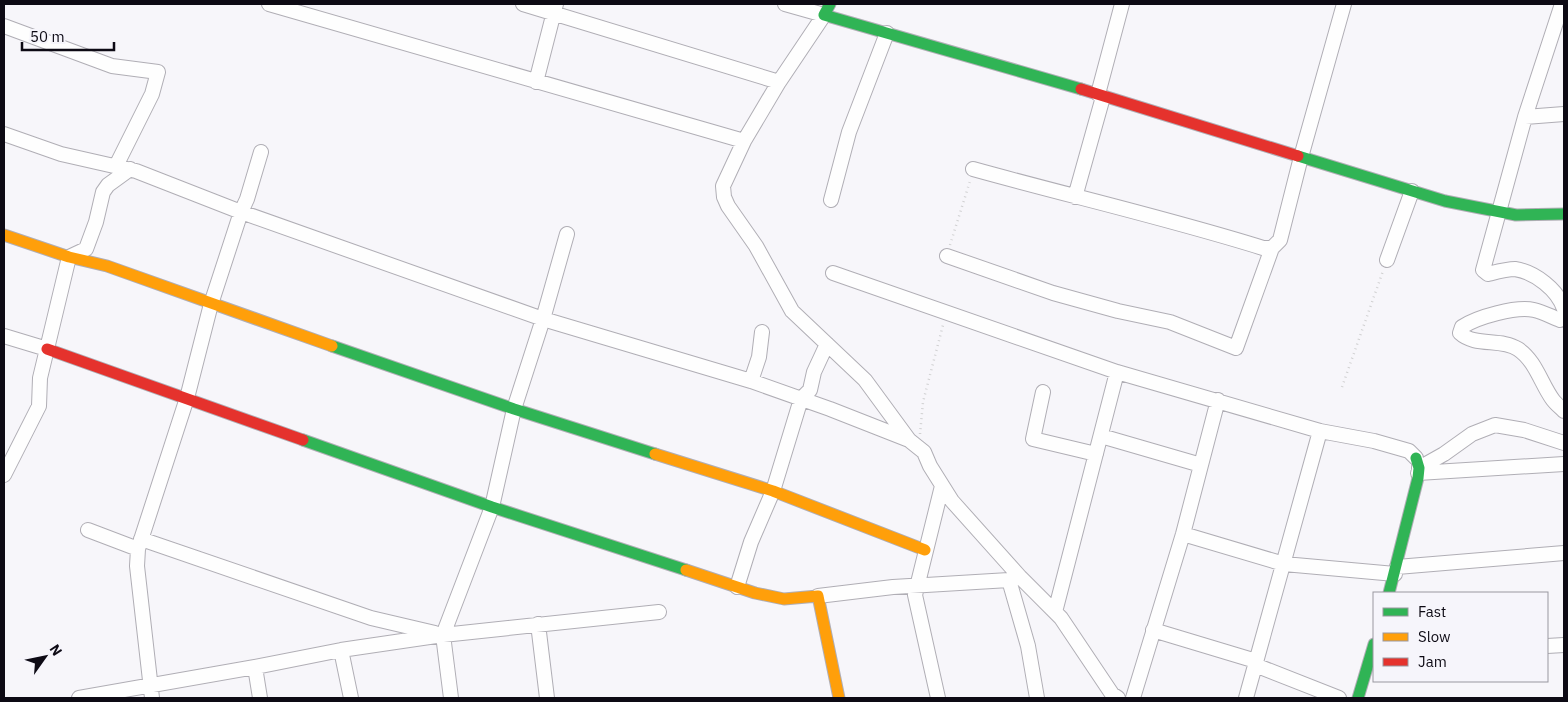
<svg xmlns="http://www.w3.org/2000/svg" width="1568" height="702" font-family="'IBM Plex Sans',sans-serif">
  <style>
    .lines { fill: none; stroke-linecap: round; stroke-linejoin: round }
    .street-casing { stroke: #b0aeb5; stroke-width: 16 }
    .fast-casing { stroke: #b0aeb5; stroke-width: 13 }
    .slow-casing { stroke: #b0aeb5; stroke-width: 13 }
    .jam-casing { stroke: #b0aeb5; stroke-width: 13 }
    .path { stroke: #d1d1d2; stroke-width: 2.5; stroke-dasharray: 1 4; stroke-linecap: butt }
    .street { stroke: #fefefe; stroke-width: 14 }
    .fast { stroke: #30b455; stroke-width: 11 }
    .slow { stroke: #ff9f0a; stroke-width: 11 }
    .jam { stroke: #e5322d; stroke-width: 11 }
  </style>
  <rect width="100%" height="100%" fill="#f7f6fa"/>
  <g class="lines">
    <defs>
      <path id="street" d="M269 4 744 141
        M523 4 779 82
        M785 4 824 15 779 82 744 141 723 186 724 197 728 206 756 246 792 311 865 380 909 440 924 452 930 466 952 501 1020 577 1061 618 1112 694 1118 698
        M1562 4 1525 117 1483 270 1488 274C1496 272 1507 269 1515 269 1535 272 1558 290 1564 309
        M4 26 112 66 158 72 152 94 116 166
        M536 82 556 4
        M1098 94 1122 4
        M1525 117 1564 114
        M4 134 61 154 136 171 241 212 543 319 751 381 830 409 909 440
        M973 169C1070 196 1167 218 1263 248H1272
        M1075 197 1103 97
        M831 200 849 132 887 33
        M947 256 1053 293 1118 311 1170 322 1236 348 1272 248 1280 240 1301 157 1344 4
        M1387 260 1412 191
        M833 273 1117 372 1320 431 1374 441 1409 451 1416 458
        M1564 317 1560 320C1552 317 1543 312 1534 310 1516 306 1477 317 1462 327L1460 333C1475 347 1501 338 1518 349 1536 361 1541 384 1553 400 1556 404 1561 408 1564 411
        M4 336 47 349
        M751 381 759 357 762 332
        M1043 392 1033 439 1096 454
        M1101 436 1201 465
        M1419 468 1444 454 1472 434 1495 425 1524 430 1564 443
        M1418 473 1564 464
        M4 475 39 406 40 378 69 257 86 249 96 222 103 192 108 185 130 169
        M88 530 138 549
        M1183 534 1284 564 1395 574
        M141 539 371 618 435 633
        M1397 567 1564 553
        M1009 580 1028 646 1037 698
        M737 587 751 542 773 491 801 399 810 390 814 372 827 344
        M818 596 893 587 1009 580 1020 577
        M1055 612 1117 372
        M538 624 547 698
        M1153 630 1256 661
        M1547 646 1564 645
        M341 650 351 698
        M1255 665 1339 698
        M255 667 260 698
        M79 698 255 667 341 650 443 635 659 612
        M152 698 137 566 138 549 187 398 211 304 241 212 247 199 261 152
        M451 698 443 635 492 507 514 409 543 319 567 234
        M938 698 915 595 942 486
        M1133 698 1183 534 1218 400
        M1246 698 1320 431"/>
      <path id="fast" d="M830 4 824 15 1081 89
        M1298 156 1445 201 1516 215 1564 214
        M332 346 514 409 655 454
        M303 440 492 507 686 570
        M1389 593 1418 478 1419 468 1416 458
        M1358 698 1374 644"/>
      <path id="slow" d="M4 235 69 257 107 266 332 346
        M655 454 773 491 925 550
        M686 570 755 593 784 599 818 596 839 698"/>
      <path id="jam" d="M1081 89 1298 156
        M47 349 303 440"/>
    </defs>
    <!-- street casing -->
    <use href="#street" class="street-casing"/>
    <!-- fast casing -->
    <use href="#fast" class="fast-casing"/>
    <!-- slow casing -->
    <use href="#slow" class="slow-casing"/>
    <!-- jam casing -->
    <use href="#jam" class="jam-casing"/>
    <!-- path -->
    <path class="path" d="M950 245 970 181
      M1342 387 1383 271
      M920 434 923 402 943 325"/>
    <!-- street -->
    <use href="#street" class="street"/>
    <!-- fast -->
    <use href="#fast" class="fast"/>
    <!-- slow -->
    <use href="#slow" class="slow"/>
    <!-- jam -->
    <use href="#jam" class="jam"/>
  </g>
  <!-- border -->
  <rect width="1568" height="702" fill="none" stroke="#0d0a14" stroke-width="10"/>
  <!-- legend -->
  <rect x="1373" y="592" width="175" height="90" fill="#f6f5fb" stroke="#99979f"/>
  <rect x="1383" y="608" width="25" height="8" fill="#30b455" stroke="#99979f"/>
  <text x="1418" y="617" font-size="15" fill="#0d0a14">Fast</text>
  <rect x="1383" y="633" width="25" height="8" fill="#ff9f0a" stroke="#99979f"/>
  <text x="1418" y="642" font-size="15" fill="#0d0a14">Slow</text>
  <rect x="1383" y="658" width="25" height="8" fill="#e5322d" stroke="#99979f"/>
  <text x="1418" y="667" font-size="15" fill="#0d0a14">Jam</text>
  <!-- north arrow -->
  <g transform="translate(45 657) rotate(57)" stroke="#f6f5fb" stroke-width="4" paint-order="stroke">
  <path d="M0-4L9 19L0 12L-9 19Z" fill="#0d0a14"/>
  <text y="-8" font-size="14" font-weight="bold" text-anchor="middle" fill="#0d0a14">N</text>
  </g>
  <!-- scale -->
  <path d="M22 42v8h92v-8" fill="none" stroke="#0d0a14" stroke-width="2.5"/>
  <text x="30" y="42" font-size="15" fill="#0d0a14" stroke="#f6f5fb" stroke-width="4" paint-order="stroke">50 m</text>
</svg>
